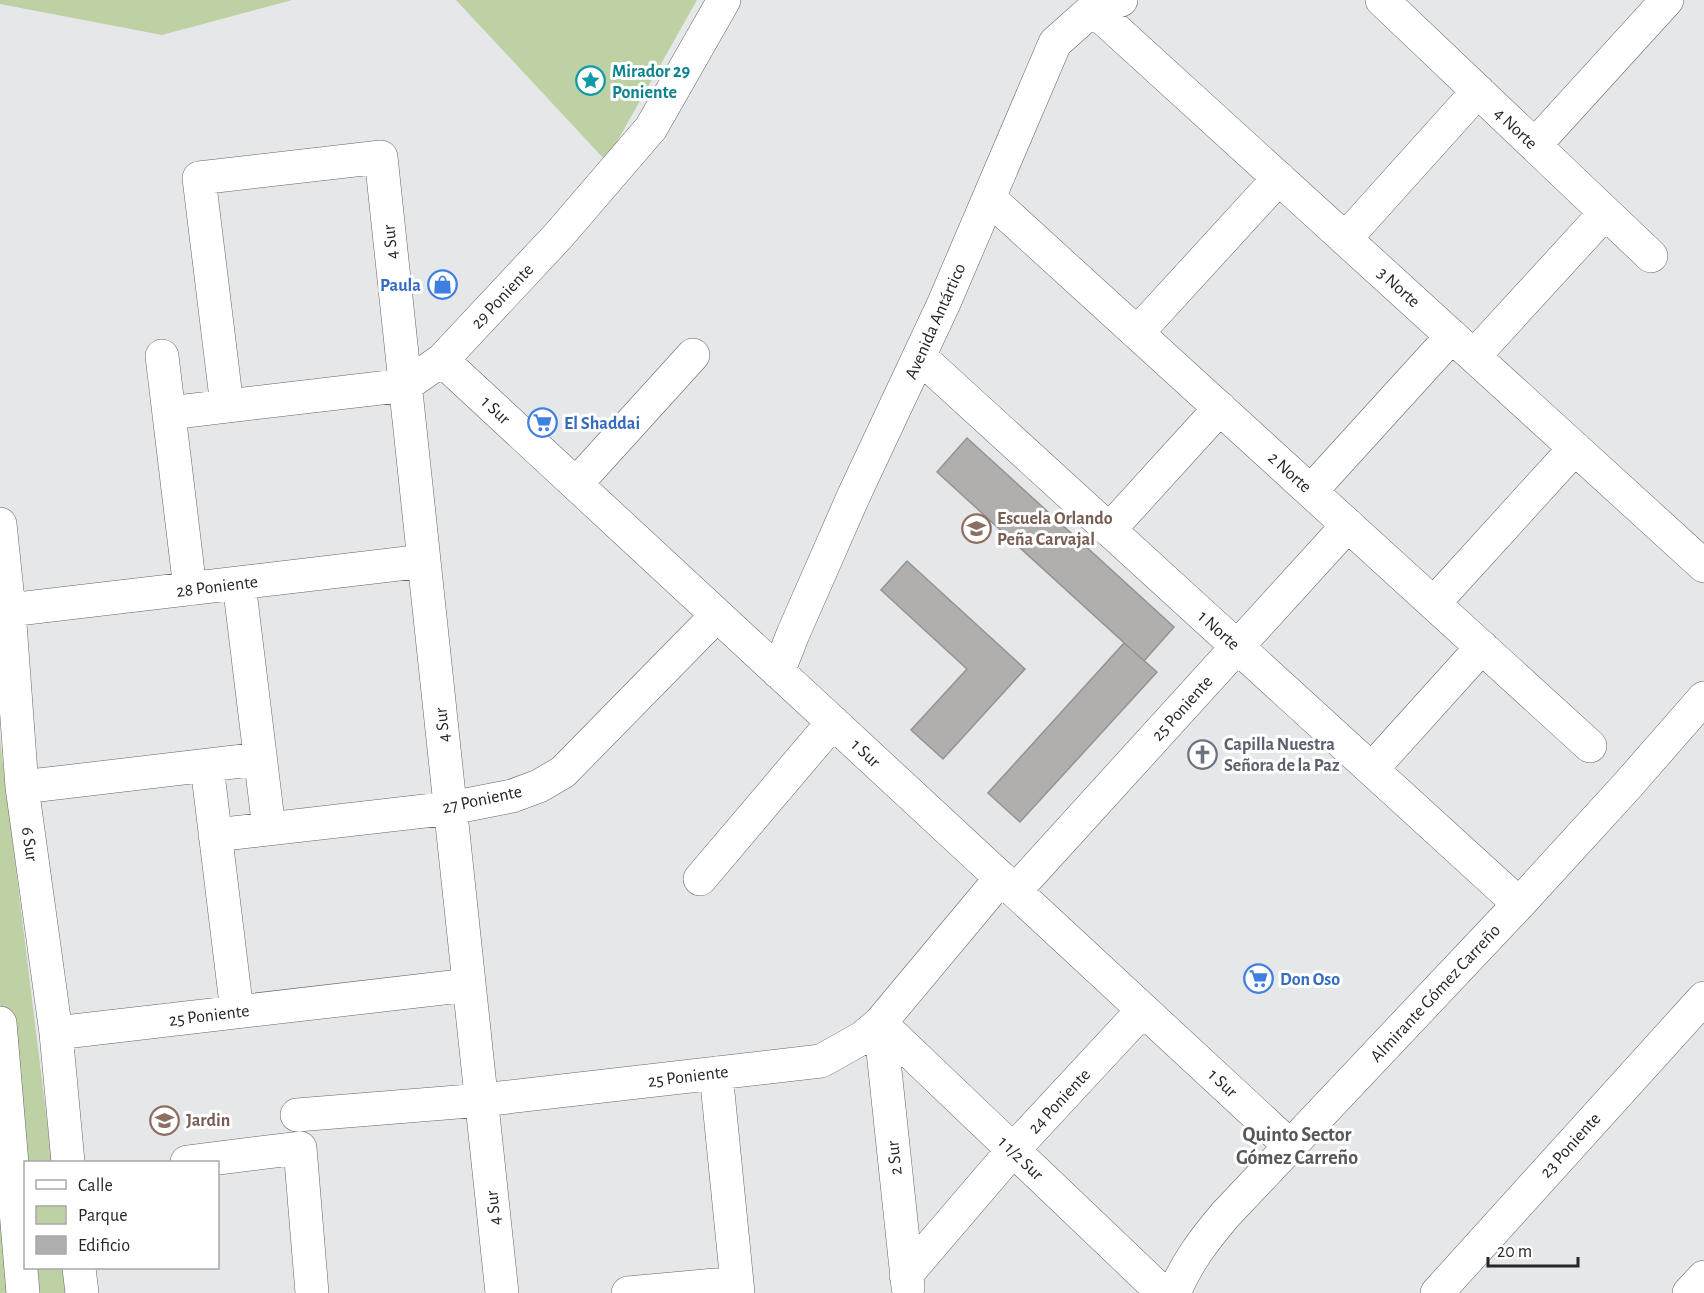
<svg xmlns="http://www.w3.org/2000/svg" width="1704" height="1293" font-family="'Alegreya Sans',sans-serif">
  <style>
    .green { fill: #bed1a4 }
    .building { fill: #b1aeae; stroke: #949292; stroke-width: 1.5 }
    .lines { fill: none; stroke-linecap: round; stroke-linejoin: round }
    .minor-casing { stroke: #636566; stroke-width: 34 }
    .minor { stroke: #fff; stroke-width: 33 }
    .labels { text-anchor: middle; stroke-width: 6; stroke-linejoin: round; paint-order: stroke }
    .culture-label { font-size: 18px; font-weight: bold; fill: #0d838f; stroke: #fff; text-anchor: start }
    .street-label { font-size: 18px; fill: #252626; stroke: #fff }
    .shop-label { font-size: 18px; font-weight: bold; fill: #366cbe; stroke: #fff; text-anchor: start }
    .education-label { font-size: 18px; font-weight: bold; fill: #785e54; stroke: #fff; text-anchor: start }
    .worship-label { font-size: 18px; font-weight: bold; fill: #5b616d; stroke: #fff; text-anchor: start }
    .neighbourhood-label { font-size: 20px; font-weight: bold; fill: #565759; stroke: #fff }
  </style>
  <rect width="100%" height="100%" fill="#e6e7e9"/>
  <!-- green -->
  <path class="green" d="M0 0H292L162 35 0 4Z
    M456 0H697L606 161Z
    M0 739 52 1162H26V1268H65L68 1293H0Z"/>
  <!-- building -->
  <path class="building" d="M967 438 1174 627 1144 661 937 472Z
    M907 561 1025 669 943 759 911 730 967 669 881 590Z
    M1124 643 1157 672 1020 822 988 793Z"/>
  <g class="lines">
    <defs>
      <path id="minor" d="M1382 0 1651 256
        M1093 9 1704 566
        M1535 145 1667 0
        M989 198 1590 746
        M1345 239 1478 91
        M1137 333 1279 178
        M162 356 190 589
        M919 356 1519 904
        M1474 356 1605 213
        M442 360 1290 1146
        M227 406 199 178 381 157 502 1293
        M169 413 406 385 442 360 559 235 651 128 724 0
        M576 484 693 355
        M1311 491 1452 336
        M0 524 9 610 22 787 56 1033 68 1162
        M1109 530 1220 408
        M239 583 269 829
        M1434 603 1575 448
        M9 610 424 561
        M778 672 793 634 854 495 944 303 1055 43 1093 9 1121 0
        M207 766 237 1012
        M1372 769 1482 647
        M22 787 260 759
        M215 835 451 808 512 796 539 786 563 772 717 615
        M700 879 833 722
        M1015 891 1348 525
        M0 1023 23 1293
        M880 1023 1163 1293
        M880 1023 908 1287
        M56 1033 469 985
        M716 1073 738 1293
        M297 1115 482 1100 821 1061 862 1038 880 1023 1001 878
        M187 1162 300 1148 312 1293
        M79 1268 82 1293
        M906 1275 1013 1150 1143 1010
        M628 1293 737 1283
        M1174 1293C1187 1262 1204 1240 1225 1215L1519 904 1626 787 1704 698
        M1437 1293 1704 998
        M1689 1293 1704 1277"/>
    </defs>
    <!-- minor casing -->
    <use href="#minor" class="minor-casing"/>
    <!-- minor -->
    <use href="#minor" class="minor"/>
  </g>
  <!-- icons -->
  <defs>
    <symbol id="sight-ring" viewBox="-11 -11 22 22"><circle r="9.5" fill="#fff" stroke="#0f9aa8" stroke-width="1.5"/><path d="M0-6L1.8-2.2L6-1.7L2.9 1.2L3.7 5.4L0 3.3L-3.7 5.4L-2.9 1.2L-6-1.7L-1.8-2.2Z" fill="#0f9aa8"/></symbol>
    <symbol id="shop-ring" viewBox="-11 -11 22 22"><circle r="9.5" fill="#fff" stroke="#3f7fe0" stroke-width="1.5"/><path d="M-5-2.5h2.3a2.7 3.5 0 0 1 5.4 0H5L5.5 6h-11ZM-1.5-2.5h3a1.5 2.3 0 0 0-3 0Z" fill="#3f7fe0"/></symbol>
    <symbol id="supermarket-ring" viewBox="-11 -11 22 22"><circle r="9.5" fill="#fff" stroke="#3f7fe0" stroke-width="1.5"/><path d="M-6-5.5h2.5l.6 2H6L4.5 2H-2.5L-4.4-4H-6ZM-1.5 3.2a1.3 1.3 0 1 0 .1 0ZM3 3.2a1.3 1.3 0 1 0 .1 0Z" fill="#3f7fe0"/></symbol>
    <symbol id="school-ring" viewBox="-11 -11 22 22"><circle r="9.5" fill="#fff" stroke="#8d6e63" stroke-width="1.5"/><path d="M0-5L7-2L0 1L-7-2ZM-4 1L0 2.5L4 1V4Q0 6-4 4Z" fill="#8d6e63"/></symbol>
    <symbol id="church-ring" viewBox="-11 -11 22 22"><circle r="9.5" fill="#fff" stroke="#6b7280" stroke-width="1.5"/><path d="M-1.2-6h2.4v3.5h3.3v2.4h-3.3V6h-2.4V-.1h-3.3v-2.4h3.3Z" fill="#6b7280"/></symbol>
  </defs>
  <g fill-rule="evenodd">
    <use href="#sight-ring" x="574" y="64" width="33" height="33"/>
    <use href="#shop-ring" x="426" y="268" width="33" height="33"/>
    <use href="#supermarket-ring" x="526" y="406" width="33" height="33"/>
    <use href="#school-ring" x="960" y="512" width="33" height="33"/>
    <use href="#church-ring" x="1186" y="738" width="33" height="33"/>
    <use href="#supermarket-ring" x="1242" y="962" width="33" height="33"/>
    <use href="#school-ring" x="148" y="1104" width="33" height="33"/>
  </g>
  <g class="labels">
    <!-- culture labels -->
    <g class="culture-label">
      <text x="612" y="77">Mirador 29<tspan x="612" dy="21">Poniente</tspan></text>
    </g>
    <!-- street labels -->
    <g class="street-label">
      <text transform="translate(1516 128) rotate(43)" y="6">4 Norte</text>
      <text transform="translate(390 242) rotate(-96)" y="6">4 Sur</text>
      <text transform="translate(1399 287) rotate(42)" y="6">3 Norte</text>
      <text transform="translate(502 296) rotate(-47)" y="6">29 Poniente</text>
      <text transform="translate(935 321) rotate(-66)" y="6">Avenida Antártico</text>
      <text transform="translate(496 410) rotate(43)" y="6">1 Sur</text>
      <text transform="translate(1290 472) rotate(42)" y="6">2 Norte</text>
      <text transform="translate(217 586) rotate(-7)" y="6">28 Poniente</text>
      <text transform="translate(1219 630) rotate(42)" y="6">1 Norte</text>
      <text transform="translate(1182 708) rotate(-48)" y="6">25 Poniente</text>
      <text transform="translate(442 725) rotate(-96)" y="6">4 Sur</text>
      <text transform="translate(866 753) rotate(43)" y="6">1 Sur</text>
      <text transform="translate(482 799) rotate(-12)" y="6">27 Poniente</text>
      <text transform="translate(30 844) rotate(82)" y="6">6 Sur</text>
      <text transform="translate(1435 993) rotate(-47)" y="6">Almirante Gómez Carreño</text>
      <text transform="translate(209 1015) rotate(-7)" y="6">25 Poniente</text>
      <text transform="translate(688 1076) rotate(-7)" y="6">25 Poniente</text>
      <text transform="translate(1223 1083) rotate(43)" y="6">1 Sur</text>
      <text transform="translate(1059 1101) rotate(-47)" y="6">24 Poniente</text>
      <text transform="translate(1570 1145) rotate(-48)" y="6">23 Poniente</text>
      <text transform="translate(894 1158) rotate(-96)" y="6">2 Sur</text>
      <text transform="translate(1021 1158) rotate(44)" y="6">1 1/2 Sur</text>
      <text transform="translate(493 1208) rotate(-96)" y="6">4 Sur</text>
    </g>
    <!-- shop labels -->
    <g class="shop-label">
      <text x="421" y="291" text-anchor="end">Paula</text>
      <text x="564" y="429">El Shaddai</text>
      <text x="1280" y="985">Don Oso</text>
    </g>
    <!-- education labels -->
    <g class="education-label">
      <text x="997" y="524">Escuela Orlando<tspan x="997" dy="21">Peña Carvajal</tspan></text>
      <text x="186" y="1126">Jardin</text>
    </g>
    <!-- worship labels -->
    <g class="worship-label">
      <text x="1224" y="750">Capilla Nuestra<tspan x="1224" dy="21">Señora de la Paz</tspan></text>
    </g>
    <!-- neighbourhood labels -->
    <g class="neighbourhood-label">
      <text x="1297" y="1141">Quinto Sector<tspan x="1297" dy="23">Gómez Carreño</tspan></text>
    </g>
  </g>
  <!-- legend -->
  <rect x="24" y="1161" width="195" height="108" fill="#ffffff" stroke="#a8a8a8" stroke-width="1.5"/>
  <rect x="36" y="1180" width="30" height="9" fill="#ffffff" stroke="#a8a8a8" stroke-width="1.5"/>
  <text x="78" y="1191" font-size="18" fill="#252626">Calle</text>
  <rect x="36" y="1206" width="30" height="18" fill="#bed1a4" stroke="#a8a8a8" stroke-width="1.5"/>
  <text x="78" y="1221" font-size="18" fill="#252626">Parque</text>
  <rect x="36" y="1236" width="30" height="18" fill="#b1aeae" stroke="#a8a8a8" stroke-width="1.5"/>
  <text x="78" y="1251" font-size="18" fill="#252626">Edificio</text>
  <!-- scale -->
  <path d="M1488 1257v9h90v-9" fill="none" stroke="#252626" stroke-width="3"/>
  <text x="1497" y="1257" font-size="18" fill="#252626" stroke="#ffffff" stroke-width="4.5" paint-order="stroke">20 m</text>
</svg>
